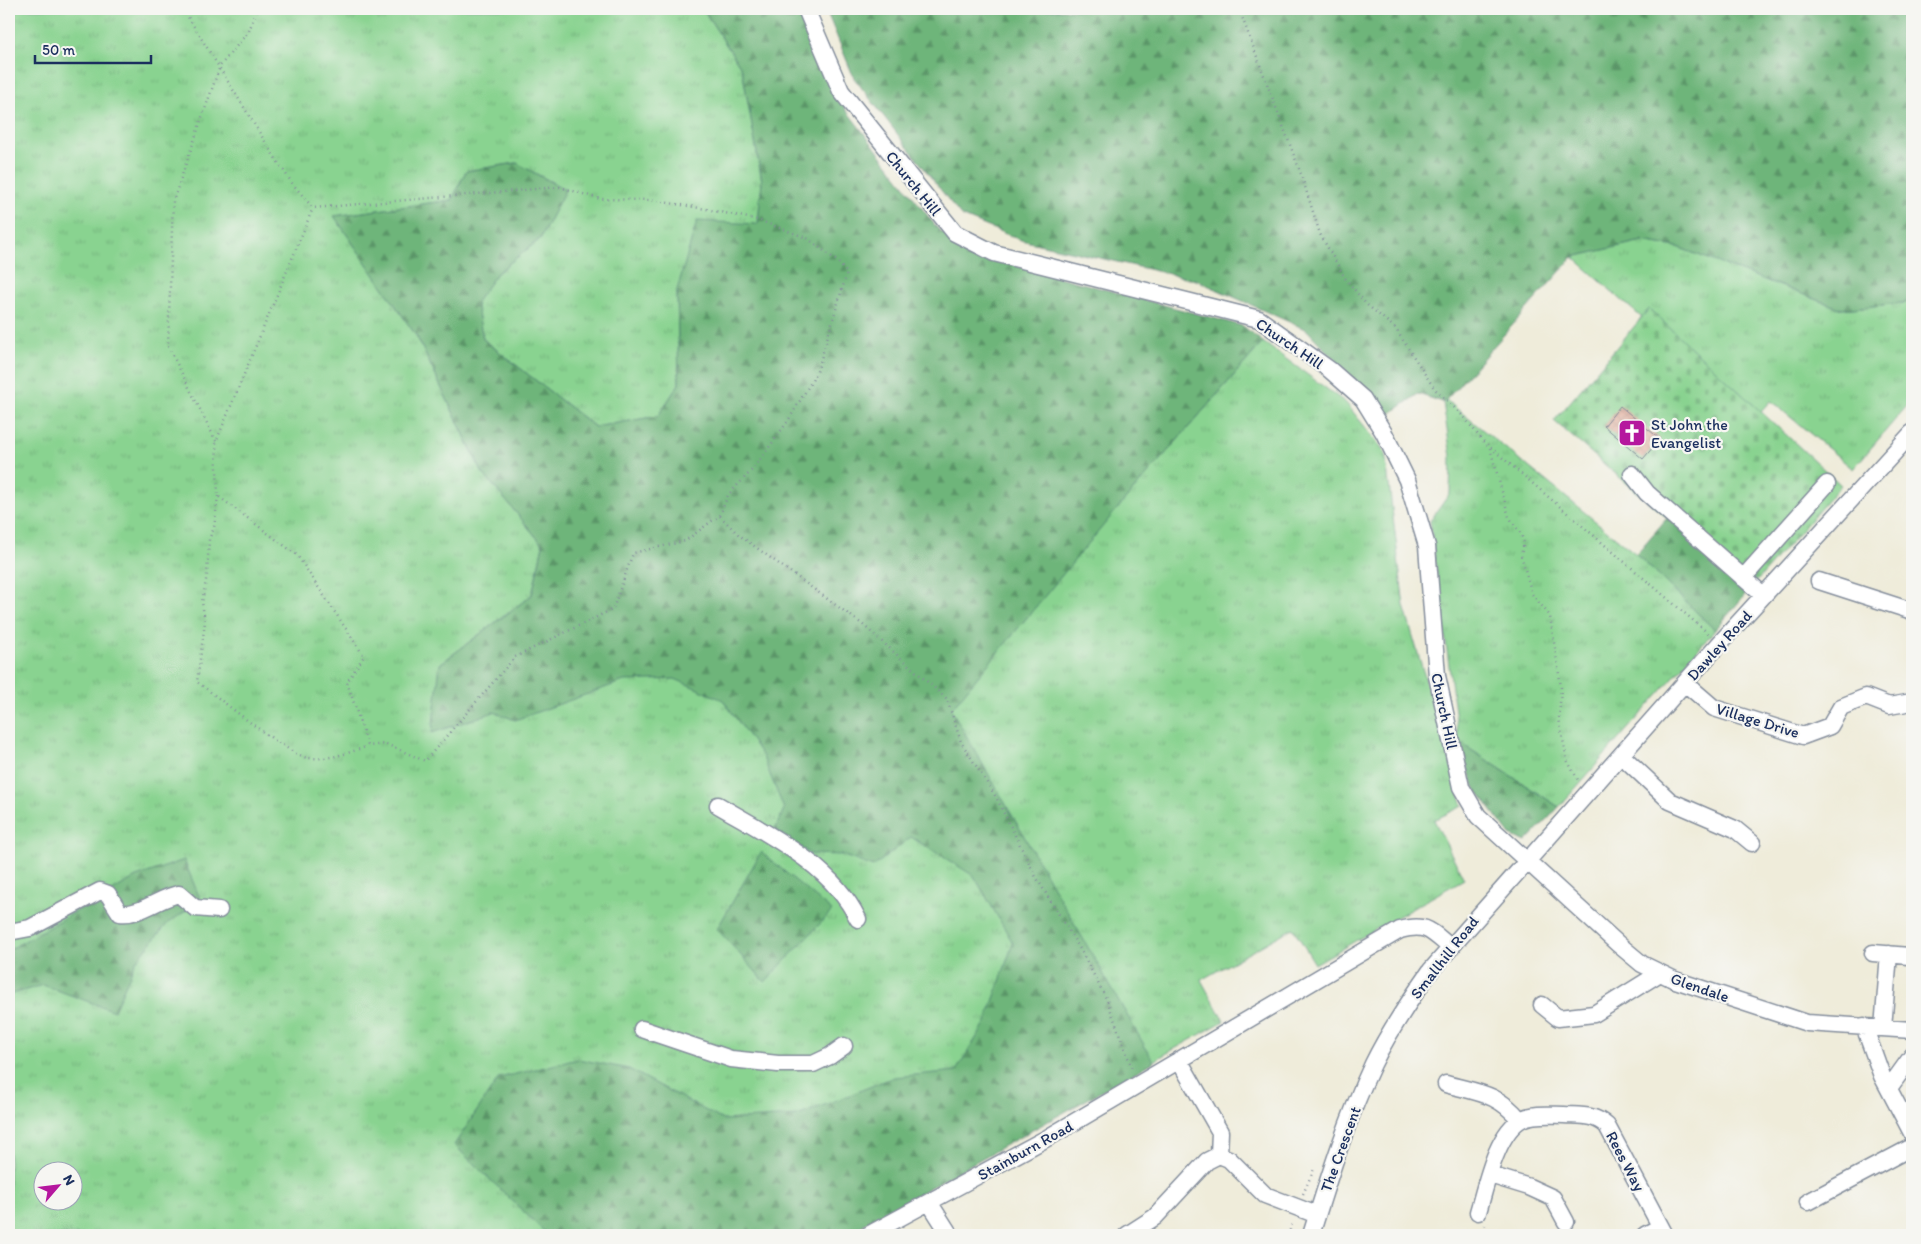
<svg xmlns="http://www.w3.org/2000/svg" width="1921" height="1244" font-family="Itim,sans-serif">
  <style>
    .grass { fill: url(#grass-tufts); stroke: #528177; fill-rule: evenodd }
    .forest { fill: url(#forest-firs); stroke: #44726c }
    .cemetery { fill: url(#cemetery-stones); stroke: #528177 }
    .building { fill: url(#building-cross-hatch) }
    .lines { fill: none; stroke-linecap: round; stroke-linejoin: round }
    .minor-casing { stroke: #858e9c; stroke-width: 19 }
    .path { stroke: #858e9c; stroke-width: 2.5; stroke-dasharray: 1 4; stroke-linecap: butt }
    .minor { stroke: #fff; stroke-width: 16 }
    .labels { text-anchor: middle; stroke-width: 4.5; stroke-linejoin: round; paint-order: stroke }
    .street-label { font-size: 16px; fill: #1b2f5e; stroke: #f6f6f2 }
    .poi-label { font-size: 16px; fill: #1b2f5e; stroke: #f6f6f2; text-anchor: start }
  </style>
  <defs>
    <pattern id="grass-tufts" width="24" height="20" patternUnits="userSpaceOnUse" patternTransform="scale(1.25)"><rect width="24" height="20" fill="#89d390"/><path d="M3 7l-1-3M5 7V3M7 7l1-3M15 17l-1-3M17 17v-4M19 17l1-3" fill="none" stroke="#76b57f"/></pattern>
    <pattern id="forest-firs" width="22" height="20" patternUnits="userSpaceOnUse" patternTransform="scale(1.25)"><rect width="22" height="20" fill="#6eb57a"/><path d="M5 1l3.5 6h-7zM16 11l3.5 6h-7z" fill="#5a9467"/></pattern>
    <pattern id="cemetery-stones" width="16" height="16" patternUnits="userSpaceOnUse" patternTransform="scale(1.25)"><rect width="16" height="16" fill="#89d390"/><path d="M2 7V4a2 2 0 0 1 4 0v3zM10 15v-3a2 2 0 0 1 4 0v3z" fill="#76b57f"/></pattern>
    <pattern id="building-cross-hatch" width="8" height="8" patternUnits="userSpaceOnUse" patternTransform="scale(1.25)"><rect width="8" height="8" fill="#da9580"/><path d="M0 0l8 8M0 8l8-8" fill="none" stroke="#b07a6c"/></pattern>
  </defs>
  <rect width="100%" height="100%" fill="#f6f6f2"/>
  <filter id="ink" filterUnits="userSpaceOnUse"><feTurbulence type="fractalNoise" baseFrequency=".02" numOctaves="2"/><feDisplacementMap in="SourceGraphic" scale="10" xChannelSelector="R" yChannelSelector="G"/><feConvolveMatrix kernelMatrix="1 2 1 2 8 2 1 2 1" color-interpolation-filters="sRGB"/></filter>
  <filter id="wash" filterUnits="userSpaceOnUse"><feTurbulence type="fractalNoise" baseFrequency=".0096" numOctaves="4" result="noise"/><feDisplacementMap in="SourceGraphic" scale="20" xChannelSelector="R" yChannelSelector="G"/><feGaussianBlur stdDeviation="1.12" result="paint"/><feColorMatrix in="noise" values="0 0 0 0 0 0 0 0 0 0 0 0 0 0 0 0 0 1.4 0 .05"/><feComposite in="paint" operator="in"/></filter>
  <g filter="url(#wash)">
    <rect width="100%" height="100%" fill="#efecda"/>
    <!-- grass -->
    <path class="grass" d="M9 9H703L742 69 762 181 758 224 677 290 679 384 658 416 595 427 483 339 475 302 497 273 540 239 565 189 516 163 466 171 452 200 335 216 417 337 482 472 543 545 532 595 440 664 494 712 1118 508 1263 342 1346 403 1385 452 1404 606 1463 806 1434 820 1464 879 1315 964 1293 928 1201 980 1224 1021 845 1235H9ZM42 1172H72V1202H42Z
      M1642 241 1677 247 1842 309 1912 302V400L1853 469 1771 401 1761 412 1649 310 1642 318 1573 257Z
      M1446 400 1636 554 1715 630 1559 807 1459 742 1430 521 1450 493 1451 457 1443 402Z"/>
    <!-- forest -->
    <path class="forest" d="M703 9H796L846 110 938 229 972 254 1243 326 1263 342 1118 508 951 709 1154 1062 845 1235H548L454 1145 499 1078 578 1059 629 1069 723 1120 797 1116 894 1077 956 1071 986 1022 1013 943 974 876 911 837 873 867 842 855 810 854 775 829 784 809 762 755 723 700 675 679 624 681 515 720 494 712 432 733 440 664 532 595 543 545 482 472 417 337 334 216 452 200 466 171 517 163 565 190 540 239 497 273 476 302 483 339 595 427 658 416 679 384 677 290 697 221 758 224 762 181 742 69Z
      M1912 9V302L1842 309 1677 247 1642 241 1573 257 1446 400 1443 402 1418 394 1387 416 1307 330 1196 280 1021 240 961 216 854 78 826 10Z
      M1667 518 1750 589 1715 630 1636 554Z
      M1459 742 1559 807 1526 842 1510 835 1474 787Z
      M761 852 832 911 765 982 717 929Z
      M184 860 201 901 168 923 136 961 114 1011 43 985 9 995V950L136 877Z"/>
    <!-- cemetery -->
    <path class="cemetery" d="M1649 309 1841 485 1750 589 1554 421Z"/>
    <g id="blocks">
      <!-- building -->
      <path class="building" d="M1620 406 1660 439 1643 459 1604 426Z"/>
    </g>
  </g>
  <g filter="url(#ink)">
    <use href="#blocks" fill-opacity="0" stroke="#858e9c" stroke-width="1"/>
    <g class="lines">
      <defs>
        <path id="minor" d="M806 9 841 91 955 233 994 253 1259 319 1330 370 1363 399 1384 433 1407 480 1427 546 1437 676 1461 787 1478 816 1618 944 1642 964 1675 980 1807 1023 1912 1030
          M1632 474 1647 493 1763 595
          M1743 578 1827 484
          M1819 581 1912 611
          M1685 683 1714 708 1803 736 1830 726 1841 707 1866 697 1889 706 1912 702
          M1621 755 1670 801 1735 829 1752 843
          M718 805C769 835 831 864 858 919
          M9 932 30 928 100 891 108 894 120 913C140 916 160 897 179 894L195 908 219 910
          M1873 953 1909 956
          M1542 1005 1558 1018 1594 1014 1660 973
          M1864 1026 1882 1076 1912 1133
          M1883 1028 1889 954
          M642 1029 731 1059 778 1064H813L830 1056 844 1046
          M1179 1060 1220 1132 1219 1155
          M1446 1084C1478 1093 1498 1093 1520 1120
          M1889 1088 1912 1056
          M1490 1175 1529 1187 1553 1198 1566 1222
          M929 1202 950 1235
          M1808 1202 1912 1147
          M1478 1212C1486 1186 1496 1133 1522 1119 1533 1113 1551 1115 1564 1115 1581 1116 1594 1114 1607 1126L1665 1235
          M868 1235 1049 1137 1400 930C1426 923 1430 930 1450 947
          M1127 1235 1155 1217 1207 1161 1219 1155 1229 1159 1265 1195 1317 1215
          M1311 1235C1329 1177 1347 1119 1373 1064 1389 1031 1410 1000 1431 970L1720 643 1912 433
          M1645 1235 1660 1227"/>
      </defs>
      <!-- minor casing -->
      <use href="#minor" class="minor-casing"/>
      <!-- path -->
      <path class="path" d="M183 9 274 156 292 183 313 208 560 187 600 199 651 200 706 209 758 220 807 238 836 260 847 273 817 372 788 421 754 468 728 495 720 515 685 541 633 553 613 609 515 657 425 761 386 744 368 746 347 682 364 656 297 555 218 496 216 442 313 208
        M1239 9 1301 174 1320 234 1345 278 1366 304 1395 328 1434 388 1463 416 1483 441 1709 634
        M216 441 168 346 173 201 220 66 249 31 257 9
        M1490 448 1509 517 1521 534 1524 543 1521 555 1532 594 1550 616 1561 687 1559 719 1567 760 1578 780
        M218 496 214 528 209 539 207 575 202 602 205 622 197 682C217 696 288 755 308 758 330 760 348 753 368 746
        M720 516 739 535 862 624 947 699 961 742 996 797 1036 877 1080 949 1107 1000 1133 1071
        M1303 1194 1314 1169
        M1288 1235 1293 1222
        M1482 1235 1485 1225"/>
      <!-- minor -->
      <use href="#minor" class="minor"/>
    </g>
  </g>
  <!-- icons -->
  <defs>
    <symbol id="church-square" viewBox="-11 -11 22 22"><rect x="-9" y="-9" width="18" height="18" rx="4" fill="#b5179e" stroke="#f6f6f2"/><path d="M-1.2-6h2.4v3.5h3.3v2.4h-3.3V6h-2.4V-.1h-3.3v-2.4h3.3Z" fill="#fff"/></symbol>
  </defs>
  <g fill-rule="evenodd">
    <use href="#church-square" x="1616" y="417" width="32" height="32"/>
  </g>
  <g class="labels">
    <!-- street labels -->
    <g class="street-label">
      <text transform="translate(914 183) rotate(51)" y="6">Church Hill</text>
      <text transform="translate(1290 343) rotate(34)" y="6">Church Hill</text>
      <text transform="translate(1719 645) rotate(-48)" y="6">Dawley Road</text>
      <text transform="translate(1445 711) rotate(78)" y="6">Church Hill</text>
      <text transform="translate(1758 720) rotate(17)" y="6">Village Drive</text>
      <text transform="translate(1444 957) rotate(-52)" y="6">Smallhill Road</text>
      <text transform="translate(1700 987) rotate(19)" y="6">Glendale</text>
      <text transform="translate(1340 1149) rotate(-70)" y="6">The Crescent</text>
      <text transform="translate(1025 1150) rotate(-29)" y="6">Stainburn Road</text>
      <text transform="translate(1626 1161) rotate(62)" y="6">Rees Way</text>
    </g>
    <!-- poi labels -->
    <g class="poi-label">
      <text x="1651" y="430">St John the<tspan x="1651" dy="18">Evangelist</tspan></text>
    </g>
  </g>
  <!-- margin -->
  <rect width="1921" height="1244" fill="none" stroke="#f6f6f2" stroke-width="30"/>
  <!-- north arrow -->
  <g transform="translate(58 1186) rotate(62)"><circle r="24" fill="#f6f6f2" stroke="#9ea6b7"/>
  <path d="M0-4L9 19L0 12L-9 19Z" fill="#b5179e"/>
  <text y="-8" font-size="14" font-weight="bold" text-anchor="middle" fill="#1b2f5e">N</text>
  </g>
  <!-- scale -->
  <path d="M35 55v8h116v-8" fill="none" stroke="#1b2f5e" stroke-width="2.5"/>
  <text x="42" y="55" font-size="15" fill="#1b2f5e" stroke="#f6f6f2" stroke-width="4" paint-order="stroke">50 m</text>
</svg>
